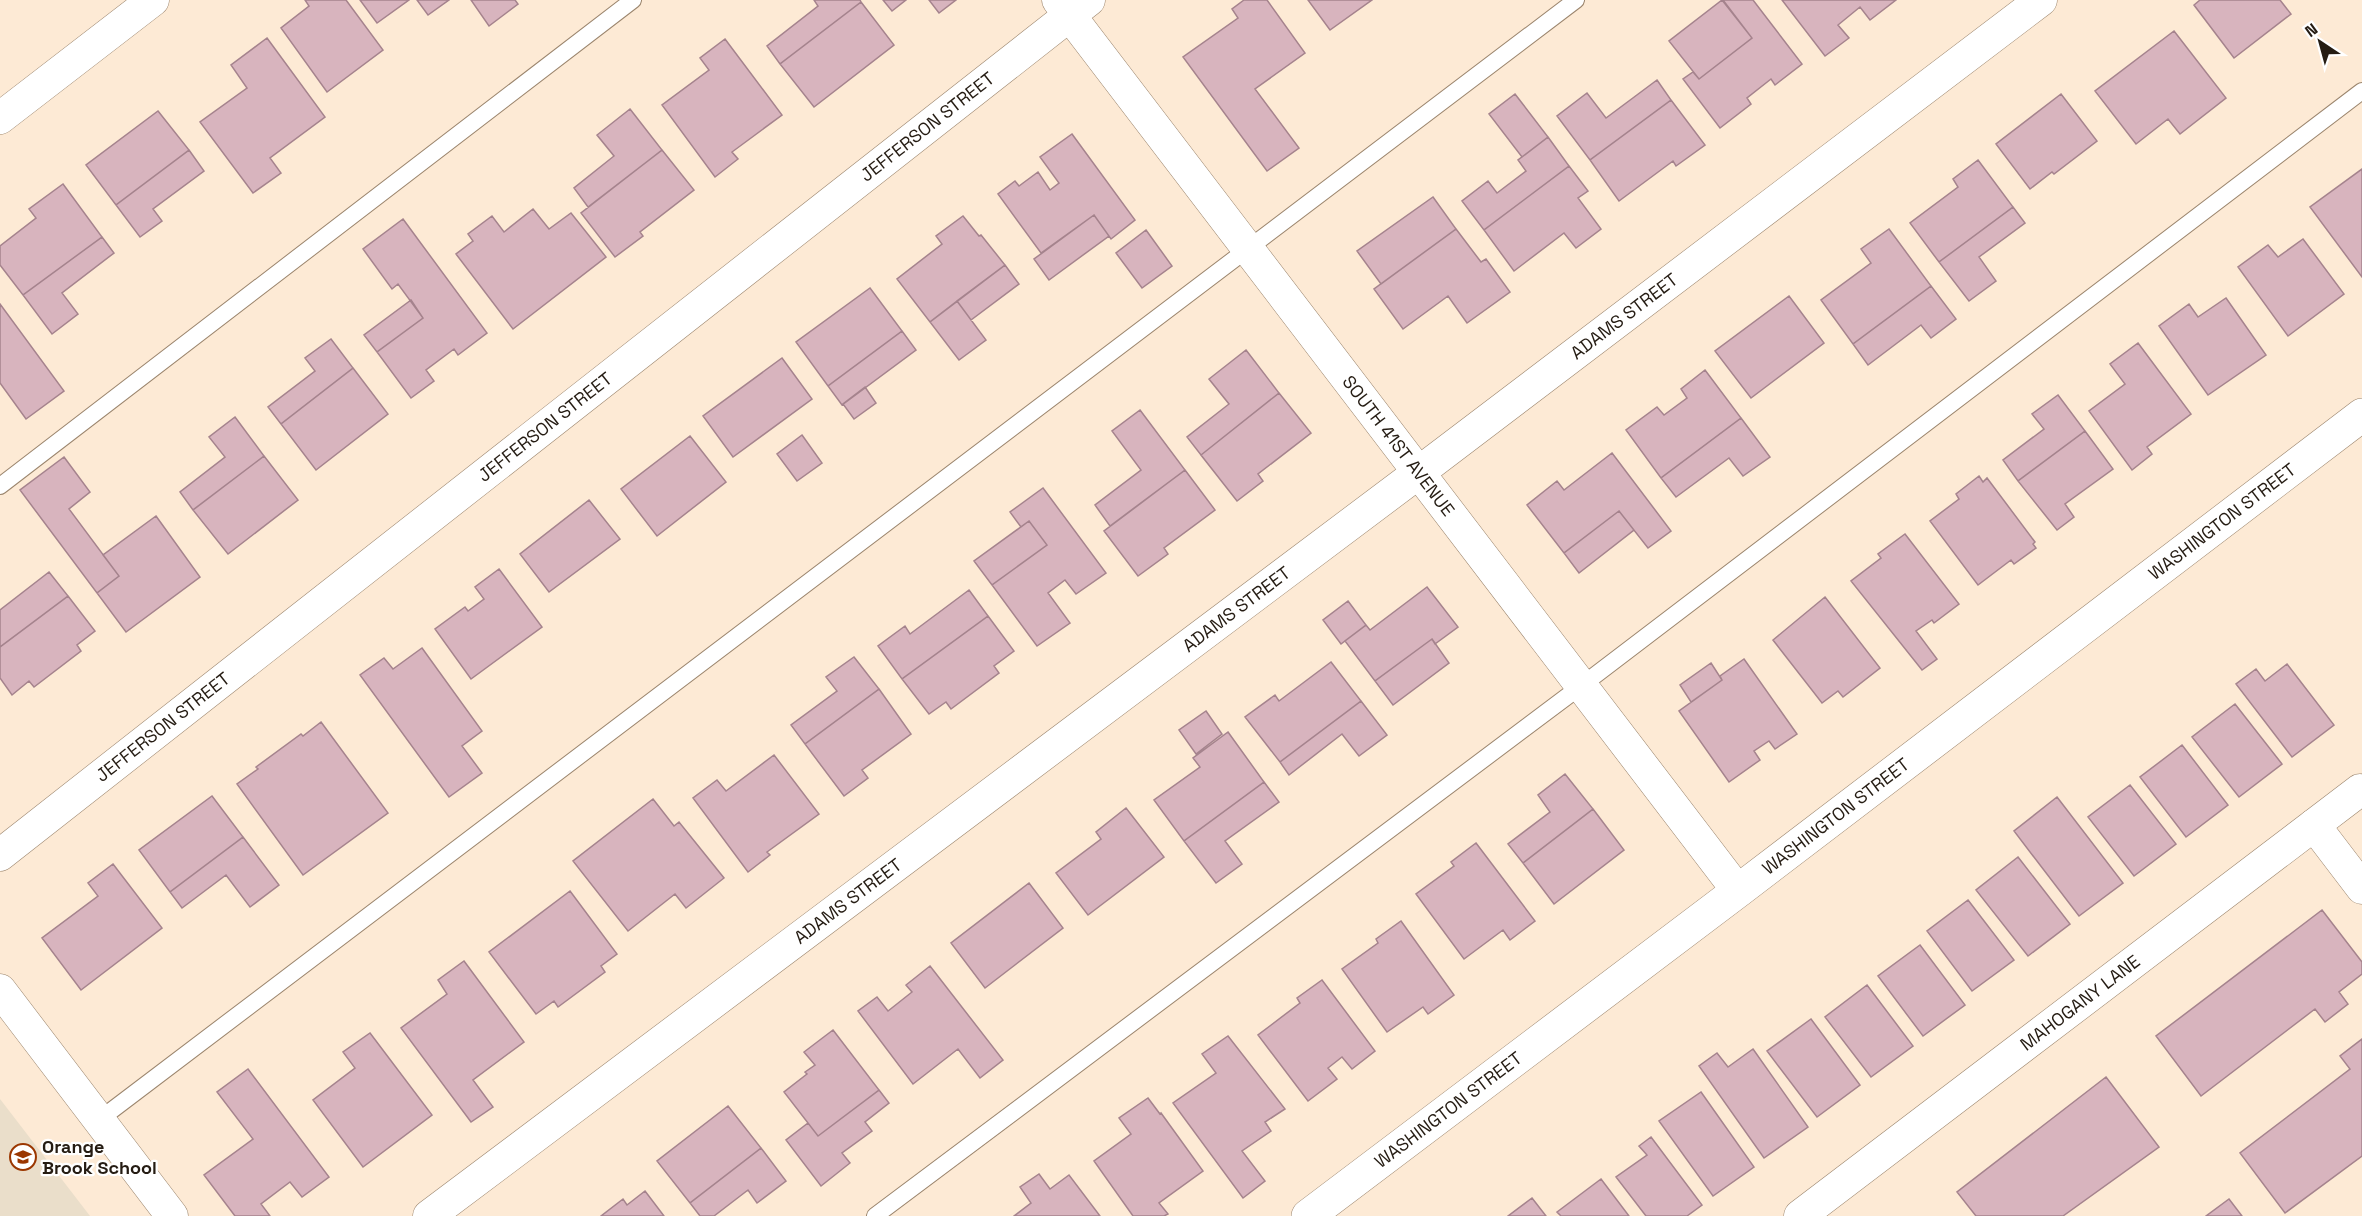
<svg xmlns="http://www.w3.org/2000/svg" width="2362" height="1216" font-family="'Space Grotesk',sans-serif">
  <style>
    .education { fill: #eadeca }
    .building { fill: #d8b4be; stroke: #a5838d; stroke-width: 1.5 }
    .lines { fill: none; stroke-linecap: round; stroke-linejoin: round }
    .lane-casing { stroke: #9b856d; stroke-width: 18 }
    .street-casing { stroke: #9b856d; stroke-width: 33 }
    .secondary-casing { stroke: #9b856d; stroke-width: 34 }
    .lane { stroke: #fff; stroke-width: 16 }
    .street { stroke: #fff; stroke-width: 32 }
    .secondary { stroke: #fff; stroke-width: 33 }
    .labels { text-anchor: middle; stroke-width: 4.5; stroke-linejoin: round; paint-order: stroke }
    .street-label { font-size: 18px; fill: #251c13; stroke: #fff }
    .poi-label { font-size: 18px; font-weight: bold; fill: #251c13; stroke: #fff; text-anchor: start }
  </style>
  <rect width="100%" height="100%" fill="#fdead5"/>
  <!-- education -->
  <path class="education" d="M0 1099 90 1216H0Z"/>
  <!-- building -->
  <path class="building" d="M305 0H346L383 50 327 92 281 28 309 6Z
    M360 0H409L377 23Z
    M417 0H449L428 15Z
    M471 0H515L518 4 489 26Z
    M814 0H860L861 2 780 64 767 46 818 6Z
    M883 0H906L892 11Z
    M929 0H956L939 13Z
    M1244 0H1267L1305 53 1255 89 1299 148 1267 171 1183 57 1238 18 1232 9Z
    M1308 0H1372L1330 30Z
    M1722 0 1752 38 1699 79 1669 41Z
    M1723 0H1753L1802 64 1775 85 1771 79 1747 98 1751 104 1720 128 1683 79 1693 72 1699 79 1752 38Z
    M1782 0H1896L1870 20 1860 7 1838 25 1849 38 1825 56Z
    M2200 0H2280L2291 14 2234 58 2194 5Z
    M861 2 894 45 814 107 780 64Z
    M2174 31 2226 98 2180 134 2168 119 2136 144 2095 91Z
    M267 38 325 117 270 158 281 173 253 193 200 122 247 88 231 65Z
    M725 39 782 115 732 152 738 159 715 177 662 105 709 70 700 58Z
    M1657 80 1671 100 1590 160 1557 116 1587 93 1606 118Z
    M1515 94 1548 137 1522 157 1489 114Z
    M2061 94 2097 141 2054 174 2052 172 2030 189 1996 144Z
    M1671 100 1705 145 1676 166 1673 161 1619 201 1590 160Z
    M630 109 662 150 588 207 574 188 614 156 597 135Z
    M158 111 189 150 116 205 86 165Z
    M1072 134 1135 220 1111 239 1094 215 1041 253 998 194 1015 181 1019 186 1038 172 1050 190 1059 183 1040 157Z
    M1548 137 1569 166 1484 230 1462 201 1488 181 1497 193 1526 171 1518 160Z
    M189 150 204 171 153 209 162 221 140 237 116 205Z
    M662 150 694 190 640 232 643 236 615 257 581 213Z
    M1978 160 2013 207 1939 262 1910 223 1958 187 1953 179Z
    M1569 166 1588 191 1578 198 1601 229 1576 248 1564 233 1514 271 1484 230Z
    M2362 169V277L2310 207Z
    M63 184 102 237 23 295 0 265V246L36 218 29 209Z
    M1433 197 1456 229 1381 284 1357 251Z
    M2013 207 2025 223 1979 257 1996 281 1969 301 1939 262Z
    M533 209 549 229 571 213 606 257 513 329 456 254 473 241 468 234 492 216 504 232Z
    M1094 215 1109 236 1049 280 1034 259Z
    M963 216 979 236 981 235 1005 265 930 322 897 279 942 244 936 236Z
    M403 219 487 333 458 355 454 349 426 370 434 381 411 398 377 352 423 318 398 284 392 289 363 249Z
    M1456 229 1481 262 1486 259 1510 292 1467 323 1448 296 1403 329 1374 289Z
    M1889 229 1931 286 1853 344 1821 300 1871 263 1861 249Z
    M1146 230 1172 266 1142 288 1116 253Z
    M102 237 114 253 62 293 78 314 52 334 23 295Z
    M2303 239 2344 294 2288 336 2238 267 2268 245 2278 257Z
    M1005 265 1019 284 971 320 957 301Z
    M1931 286 1956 319 1931 338 1921 325 1868 365 1853 344Z
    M870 288 902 331 828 386 796 342Z
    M1789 296 1824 343 1751 398 1715 351Z
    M2226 298 2266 355 2208 395 2159 326 2189 304 2198 317Z
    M411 300 423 318 377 352 364 335Z
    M957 301 986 340 959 360 930 322Z
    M0 304 64 391 26 419 0 383Z
    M902 331 916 350 842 405 828 386Z
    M331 339 353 368 281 424 268 407 315 371 305 358Z
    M2138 343 2191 414 2147 447 2152 454 2132 470 2089 411 2125 384 2110 364Z
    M1246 350 1279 393 1201 455 1187 437 1229 404 1209 379Z
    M782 358 812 399 733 457 703 416Z
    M353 368 388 414 316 470 281 424Z
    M1705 370 1741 418 1661 478 1626 430 1657 407 1664 415 1687 398 1681 389Z
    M865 387 876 403 854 419 843 404Z
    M1279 393 1311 433 1258 474 1263 481 1237 501 1201 455Z
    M2058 395 2085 431 2018 481 2003 460 2044 429 2032 414Z
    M1140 410 1185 470 1110 526 1095 505 1141 470 1112 431Z
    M235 417 264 456 193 510 180 492 225 457 209 437Z
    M1741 418 1770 457 1743 476 1729 458 1676 497 1661 478Z
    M2085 431 2113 469 2065 504 2074 517 2057 530 2018 481Z
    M802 435 822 463 797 481 777 454Z
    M690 436 726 482 657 536 621 489Z
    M1612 453 1671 531 1648 548 1619 511 1564 553 1527 505 1557 481 1564 490Z
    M264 456 298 500 228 554 193 510Z
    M64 457 90 492 69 509 119 576 97 593 20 490Z
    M1185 470 1215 510 1164 548 1168 554 1138 576 1104 531Z
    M1979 476 1983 482 1987 478 2035 542 2033 544 2036 548 2014 564 2011 560 1978 585 1930 521 1959 499 1956 494Z
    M1043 488 1106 573 1076 594 1065 580 1048 593 1070 623 1037 646 992 585 1047 545 1029 521 1021 527 1010 512Z
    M589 500 620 539 549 592 520 554Z
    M1619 511 1634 530 1579 573 1564 553Z
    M156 516 200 577 126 632 97 593 119 576 103 555Z
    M1029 521 1047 545 992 585 974 561Z
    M1905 534 1959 604 1934 623 1932 620 1916 631 1937 659 1922 670 1851 581 1881 558 1878 554Z
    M499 569 542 627 471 679 435 629 465 607 468 611 484 599 475 587Z
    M49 572 68 596 0 647V610Z
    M1427 587 1458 627 1435 644 1432 639 1375 681 1345 641 1366 625 1370 630Z
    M969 590 988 616 902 679 878 646 905 626 910 634Z
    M68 596 95 631 77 645 81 651 34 687 29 681 12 695 0 678V647Z
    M1825 597 1880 668 1843 697 1838 691 1822 703 1773 640Z
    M1348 601 1366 625 1341 644 1323 620Z
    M988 616 1014 651 994 666 999 673 951 709 946 702 929 714 902 679Z
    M1432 639 1449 663 1393 705 1375 681Z
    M422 648 482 731 462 746 482 773 449 797 360 675 384 658 393 669Z
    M854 657 879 689 805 744 791 725 837 691 826 677Z
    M1744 659 1797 734 1775 749 1769 741 1754 751 1760 760 1729 782 1679 711 1722 680 1720 676Z
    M1331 662 1361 701 1280 762 1245 717 1275 695 1279 701Z
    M1711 663 1722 680 1691 702 1680 685Z
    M2287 664 2334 725 2292 757 2236 684 2256 669 2265 681Z
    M879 689 911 734 862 770 868 778 844 796 805 744Z
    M1361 701 1387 735 1359 756 1342 734 1289 775 1280 762Z
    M2235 704 2282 764 2239 797 2192 737Z
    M1206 711 1222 734 1196 754 1179 730Z
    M321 722 388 813 303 875 237 784 258 769 256 767 301 734 303 736Z
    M1228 732 1264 782 1184 841 1154 800 1200 767 1193 758Z
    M2182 745 2228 805 2186 837 2140 777Z
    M774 755 819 814 767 852 770 855 748 872 693 798 717 780 726 791Z
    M1565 774 1593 809 1523 863 1508 844 1550 812 1538 795Z
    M1264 782 1279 802 1225 841 1242 864 1216 883 1184 841Z
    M2130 785 2176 844 2134 876 2088 817Z
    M212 796 243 837 170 892 139 850Z
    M2057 797 2123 883 2079 916 2014 831Z
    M653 799 674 826 679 822 724 878 686 908 675 894 628 931 573 861Z
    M1126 808 1164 857 1088 915 1056 873 1101 839 1096 832Z
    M1593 809 1624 850 1554 904 1523 863Z
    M243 837 279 885 250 907 226 875 182 908 170 892Z
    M1476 843 1535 921 1510 940 1503 930 1464 959 1416 894 1454 866 1451 862Z
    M2018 857 2070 924 2028 956 1976 890Z
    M113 864 162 928 81 990 42 938 98 896 88 883Z
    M1029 883 1063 928 985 988 951 943Z
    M570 891 617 954 601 966 605 972 558 1007 554 1001 536 1014 489 952Z
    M1968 900 2014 960 1972 991 1927 931Z
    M2322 910 2362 962V974L2339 992 2348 1004 2325 1022 2315 1009 2201 1096 2156 1036Z
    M1401 921 1454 995 1428 1014 1423 1007 1387 1032 1342 969 1378 943 1376 939Z
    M1920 945 1965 1005 1923 1036 1878 976Z
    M464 961 524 1042 473 1080 493 1107 471 1122 401 1028 447 994 438 980Z
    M930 966 1003 1060 980 1078 958 1049 913 1084 858 1011 877 997 888 1011 912 992 906 985Z
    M1322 980 1375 1051 1352 1069 1342 1057 1328 1068 1337 1079 1308 1101 1258 1035 1300 1003 1297 998Z
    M1867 985 1913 1046 1871 1077 1825 1017Z
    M1811 1019 1860 1085 1817 1117 1767 1051Z
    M833 1030 879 1090 818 1136 784 1092 807 1074 805 1072 815 1065 804 1052Z
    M370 1033 432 1115 363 1167 313 1100 355 1068 343 1052Z
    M1228 1036 1285 1109 1265 1122 1271 1131 1242 1151 1265 1181 1243 1198 1173 1103 1216 1073 1202 1054Z
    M2362 1039V1156L2285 1213 2240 1153 2350 1069 2340 1056Z
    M1753 1049 1808 1127 1764 1158 1699 1066 1717 1053 1728 1067Z
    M248 1069 329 1177 302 1197 290 1182 261 1204 270 1216H235L204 1175 253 1139 217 1092Z
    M2106 1077 2159 1147 2063 1216H1976L1957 1192Z
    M879 1090 889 1103 865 1122 872 1131 842 1153 850 1163 821 1186 786 1140 808 1123 818 1136Z
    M1701 1092 1754 1167 1713 1196 1659 1121Z
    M1148 1098 1160 1114 1161 1113 1203 1171 1159 1203 1168 1214 1164 1216H1133L1094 1161 1131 1134 1119 1118Z
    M728 1106 761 1148 690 1203 657 1161Z
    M1651 1137 1702 1205 1687 1216H1646L1616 1177 1647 1155 1639 1146Z
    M761 1148 786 1181 757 1203 748 1190 714 1216H700L690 1203Z
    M1039 1174 1050 1189 1069 1175 1100 1216H1014L1031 1203 1020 1187Z
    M1601 1179 1629 1216H1561L1557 1212Z
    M645 1191 664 1216H601L623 1199 627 1205Z
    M1532 1198 1546 1216H1508Z
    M2229 1199 2242 1216H2206Z"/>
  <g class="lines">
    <defs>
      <path id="lane" d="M0 486 633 0
        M99 1120 1576 0
        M875 1216 1581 686 2362 91"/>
      <g id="street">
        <path id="s1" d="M1058 0 1738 891"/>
        <path d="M0 118 153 0"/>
        <path d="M2314 825 2362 888"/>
        <path id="s2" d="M0 855 1089 0"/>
        <path d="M0 990 172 1216"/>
        <path id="s3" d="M429 1216 1418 473 2041 0"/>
        <path id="s4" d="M1800 1216 2360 790"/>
      </g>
      <g id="secondary">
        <path id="s5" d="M1308 1216 1738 891 2362 415"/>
      </g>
    </defs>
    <!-- lane casing -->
    <use href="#lane" class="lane-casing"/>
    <!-- street casing -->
    <use href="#street" class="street-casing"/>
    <!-- secondary casing -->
    <use href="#secondary" class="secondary-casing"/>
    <!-- lane -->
    <use href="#lane" class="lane"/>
    <!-- street -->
    <use href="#street" class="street"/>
    <!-- secondary -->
    <use href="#secondary" class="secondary"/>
  </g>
  <!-- icons -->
  <defs>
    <symbol id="school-ring" viewBox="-11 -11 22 22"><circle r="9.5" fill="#fff" stroke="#9b3701" stroke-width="1.5"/><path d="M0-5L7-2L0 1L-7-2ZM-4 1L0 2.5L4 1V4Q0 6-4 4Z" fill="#9b3701"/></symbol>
  </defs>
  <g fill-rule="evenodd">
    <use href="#school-ring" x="8" y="1142" width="30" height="30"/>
  </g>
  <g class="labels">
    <!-- street labels -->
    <g class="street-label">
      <text dy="6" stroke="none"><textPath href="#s2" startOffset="1179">JEFFERSON STREET</textPath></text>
      <text dy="6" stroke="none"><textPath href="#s3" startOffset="1496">ADAMS STREET</textPath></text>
      <text dy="6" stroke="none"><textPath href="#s2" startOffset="693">JEFFERSON STREET</textPath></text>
      <text dy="6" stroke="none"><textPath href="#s1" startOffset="561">SOUTH 41ST AVENUE</textPath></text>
      <text dy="6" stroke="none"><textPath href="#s5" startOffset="1148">WASHINGTON STREET</textPath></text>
      <text dy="6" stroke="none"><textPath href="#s3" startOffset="1010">ADAMS STREET</textPath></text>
      <text dy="6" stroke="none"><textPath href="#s2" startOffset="207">JEFFERSON STREET</textPath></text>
      <text dy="6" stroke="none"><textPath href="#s5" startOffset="662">WASHINGTON STREET</textPath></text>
      <text dy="6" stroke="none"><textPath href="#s3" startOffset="524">ADAMS STREET</textPath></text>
      <text dy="6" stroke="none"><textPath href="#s4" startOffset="352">MAHOGANY LANE</textPath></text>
      <text dy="6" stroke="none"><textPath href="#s5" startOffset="176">WASHINGTON STREET</textPath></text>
    </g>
    <!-- poi labels -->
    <g class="poi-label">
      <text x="42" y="1153">Orange<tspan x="42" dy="21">Brook School</tspan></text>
    </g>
  </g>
  <!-- north arrow -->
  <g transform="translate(2320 42) rotate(324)" stroke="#ffffff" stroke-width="4.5" paint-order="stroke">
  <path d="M0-4.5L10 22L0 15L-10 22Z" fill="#251c13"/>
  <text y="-9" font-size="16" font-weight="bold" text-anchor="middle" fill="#251c13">N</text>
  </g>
</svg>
